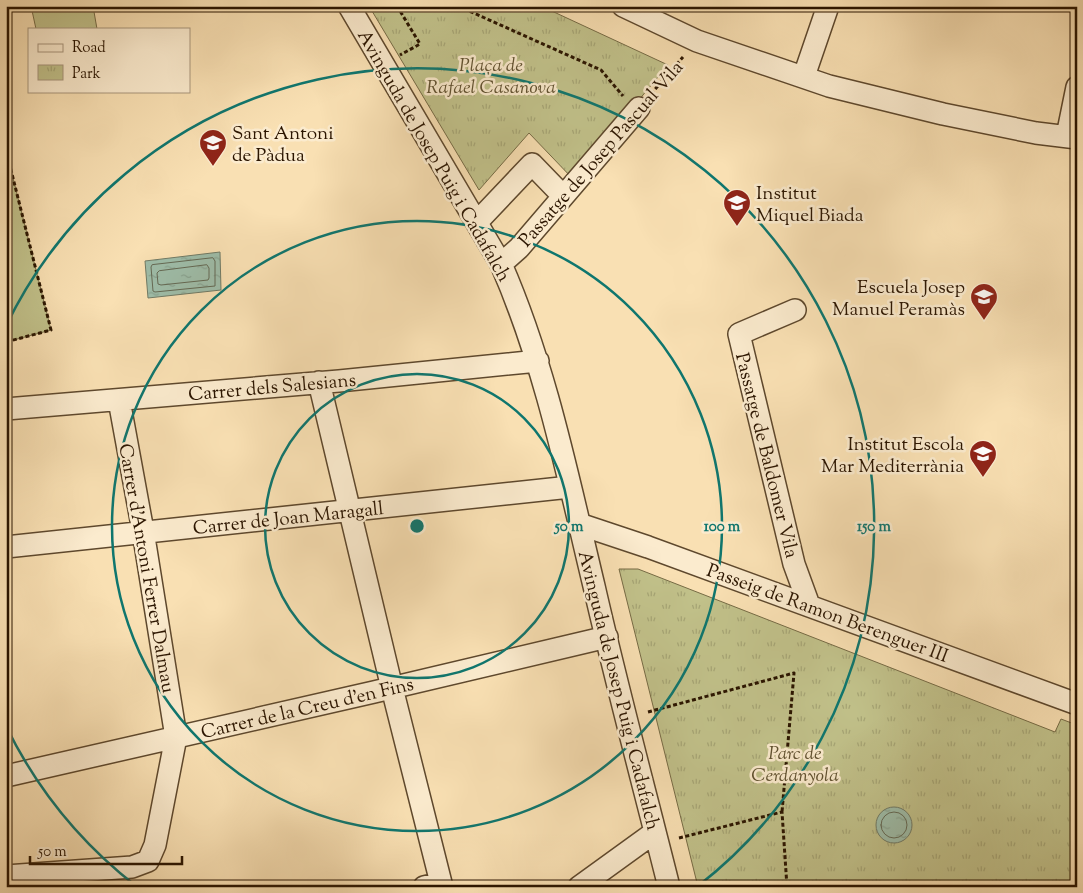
<svg xmlns="http://www.w3.org/2000/svg" width="1083" height="893" font-family="'Sorts Mill Goudy',serif">
  <style>
    .grass { fill: #c1c18a; stroke: #766b45 }
    .park { fill: url(#park-tufts); stroke: #766b45 }
    .water { fill: url(#water-ripples); stroke: #707a65 }
    .lines { fill: none; stroke-linecap: round; stroke-linejoin: round }
    .shore { stroke: #646954; stroke-width: 1 }
    .minor-casing { stroke: #5e482d; stroke-width: 24 }
    .path { stroke: #2b1500; stroke-width: 3; stroke-dasharray: 4 2.5; stroke-linecap: butt }
    .minor { stroke: #fbebce; stroke-width: 21 }
    .ring { fill: none; stroke: #0f766e; stroke-width: 2.5 }
    .labels { text-anchor: middle; stroke-width: 5; stroke-linejoin: round; paint-order: stroke }
    .park-label { font-size: 19px; font-style: italic; fill: #605130; stroke: #fbebce }
    .poi-label { font-size: 19px; fill: #2b1500; stroke: #fbebce; text-anchor: start }
    .street-label { font-size: 19px; fill: #2b1500; stroke: #fbebce }
    .centre { fill: #0f766e; stroke: #fbebce; stroke-width: 2.5 }
    .ring-label { font-size: 15px; text-anchor: middle; font-weight: bold; fill: #0f766e; stroke: #fbebce; stroke-width: 5; stroke-linejoin: round; paint-order: stroke }
  </style>
  <defs>
    <pattern id="park-tufts" width="24" height="20" patternUnits="userSpaceOnUse" patternTransform="scale(1.25)"><rect width="24" height="20" fill="#c1c18a"/><path d="M3 7l-1-3M5 7V3M7 7l1-3M15 17l-1-3M17 17v-4M19 17l1-3" fill="none" stroke="#a6a575"/></pattern>
    <pattern id="water-ripples" width="26" height="14" patternUnits="userSpaceOnUse" patternTransform="scale(1.25)"><rect width="26" height="14" fill="#9ebda9"/><path d="M2 4q2-2 4 0t4 0M15 11q2-2 4 0t4 0" fill="none" stroke="#88a290"/></pattern>
  </defs>
  <rect width="100%" height="100%" fill="#f9e0b3"/>
  <filter id="stains"><feTurbulence type="fractalNoise" baseFrequency=".004" numOctaves="4"/><feColorMatrix values="0 0 0 0 .2 0 0 0 0 .09 0 0 0 0 .02 0 0 0 .5 -.17"/></filter>
  <radialGradient id="worn" r=".72"><stop offset=".6" stop-color="#630" stop-opacity="0"/><stop offset="1" stop-color="#630" stop-opacity=".3"/></radialGradient>
  <!-- grass -->
  <path class="grass" d="M31 6H93L97 29H36Z
    M6 150 51 330 6 342Z"/>
  <!-- park -->
  <path class="park" d="M369 6H541L668 65 573 179 529 133 479 190Z
    M619 569H638L1055 732 1061 719 1077 725V887H698Z"/>
  <!-- water -->
  <path class="water" d="M220 252 221 290 148 298 145 261Z
    M876 825a18 18 0 1 1 36 0a18 18 0 1 1-36 0Z"/>
  <g class="lines">
    <!-- shore -->
    <path class="shore" d="M213 258 215 261V286L155 292 153 291 151 267 152 265Z
      M207 265 209 268V278L208 280 161 285 158 284 157 273 159 271Z
      M881 825a13 13 0 1 1 26 0a13 13 0 1 1-26 0Z"/>
    <defs>
      <path id="minor" d="M349 6 501 264C546 367 568 478 594 586 617 687 644 787 669 887
        M623 6 697 41 829 86 943 114 1036 133 1077 138
        M804 76 828 6
        M1067 136 1077 87
        M477 222 532 164 563 196
        M501 264 519 248 639 108
        M795 310 739 334 794 564 809 605
        M319 382 392 688 442 887
        M6 409 339 381 538 361
        M579 524 648 547 1077 704
        M6 547 570 487
        M6 776 374 692 607 637
        M6 876 132 867 148 861 155 845 176 737 143 531 119 400
        M424 887 441 883
        M579 887 655 832"/>
    </defs>
    <!-- minor casing -->
    <use href="#minor" class="minor-casing"/>
    <!-- path -->
    <path class="path" d="M397 6 420 44 400 55
      M458 6 601 70 623 96
      M651 94 683 57
      M6 150 51 330 6 342
      M648 712 794 673 782 812
      M679 838 782 812 787 887"/>
    <!-- minor -->
    <use href="#minor" class="minor"/>
  </g>
  <!-- distance rings -->
  <g class="ring">
    <circle cx="417" cy="526" r="152"/>
    <circle cx="417" cy="526" r="305"/>
    <path d="M136 886A457 457 0 0 1 6 726M6 326A457 457 0 1 1 698 886"/>
  </g>
  <!-- icons -->
  <defs>
    <symbol id="school-pin" viewBox="-11 -11 22 30"><path d="M0 17L-7.5 6A9.5 9.5 0 1 1 7.5 6Z" fill="#8f2418" stroke="#fbebce"/><path d="M0-5L7-2L0 1L-7-2ZM-4 1L0 2.5L4 1V4Q0 6-4 4Z" fill="#fff"/></symbol>
  </defs>
  <g fill-rule="evenodd">
    <use href="#school-pin" x="197" y="127" width="32" height="43"/>
    <use href="#school-pin" x="721" y="187" width="32" height="43"/>
    <use href="#school-pin" x="968" y="281" width="32" height="43"/>
    <use href="#school-pin" x="967" y="438" width="32" height="43"/>
  </g>
  <g class="labels">
    <!-- park labels -->
    <g class="park-label">
      <text x="491" y="71">Plaça de<tspan x="491" dy="22">Rafael Casanova</tspan></text>
      <text x="795" y="759">Parc de<tspan x="795" dy="22">Cerdanyola</tspan></text>
    </g>
    <!-- poi labels -->
    <g class="poi-label">
      <text x="232" y="139">Sant Antoni<tspan x="232" dy="22">de Pàdua</tspan></text>
      <text x="756" y="199">Institut<tspan x="756" dy="22">Miquel Biada</tspan></text>
      <text x="965" y="293" text-anchor="end">Escuela Josep<tspan x="965" dy="22">Manuel Peramàs</tspan></text>
      <text x="964" y="450" text-anchor="end">Institut Escola<tspan x="964" dy="22">Mar Mediterrània</tspan></text>
    </g>
    <!-- street labels -->
    <g class="street-label">
      <text transform="translate(600 153) rotate(-49)" y="7">Passatge de Josep Pascual Vila</text>
      <text transform="translate(435 155) rotate(60)" y="7">Avinguda de Josep Puig i Cadafalch</text>
      <text transform="translate(272 386) rotate(-5)" y="7">Carrer dels Salesians</text>
      <text transform="translate(768 455) rotate(76)" y="7">Passatge de Baldomer Vila</text>
      <text transform="translate(288 517) rotate(-6)" y="7">Carrer de Joan Maragall</text>
      <text transform="translate(148 568) rotate(80)" y="7">Carrer d'Antoni Ferrer Dalmau</text>
      <text transform="translate(828 612) rotate(20)" y="7">Passeig de Ramon Berenguer III</text>
      <text transform="translate(620 690) rotate(76)" y="7">Avinguda de Josep Puig i Cadafalch</text>
      <text transform="translate(307 707) rotate(-13)" y="7">Carrer de la Creu d'en Fins</text>
    </g>
  </g>
  <circle cx="417" cy="526" r="8" class="centre"/>
  <g class="ring-label">
    <text x="569" y="531">50 m</text>
    <text x="722" y="531">100 m</text>
    <text x="874" y="531">150 m</text>
  </g>
  <!-- margin -->
  <rect width="1083" height="893" fill="none" stroke="#f9e0b3" stroke-width="25"/>
  <rect x="8" y="8" width="1068" height="878" fill="none" stroke="#2b1500" stroke-width="2.5"/>
  <rect x="12" y="12" width="1058" height="868" fill="none" stroke="#2b1500"/>
  <!-- legend -->
  <rect x="28" y="28" width="162" height="65" fill="#fbebce" stroke="#a8957c"/>
  <rect x="38" y="44" width="25" height="8" fill="#fbebce" stroke="#a8957c"/>
  <text x="72" y="52" font-size="15" fill="#2b1500">Road</text>
  <rect x="38" y="65" width="25" height="15" fill="url(#park-tufts)" stroke="#a8957c"/>
  <text x="72" y="78" font-size="15" fill="#2b1500">Park</text>
  <!-- scale -->
  <path d="M30 856v8h152v-8" fill="none" stroke="#2b1500" stroke-width="2.5"/>
  <text x="38" y="856" font-size="15" fill="#2b1500" stroke="#fbebce" stroke-width="4" paint-order="stroke">50 m</text>
  <rect width="100%" height="100%" filter="url(#stains)"/>
  <rect width="100%" height="100%" fill="url(#worn)"/>
</svg>
